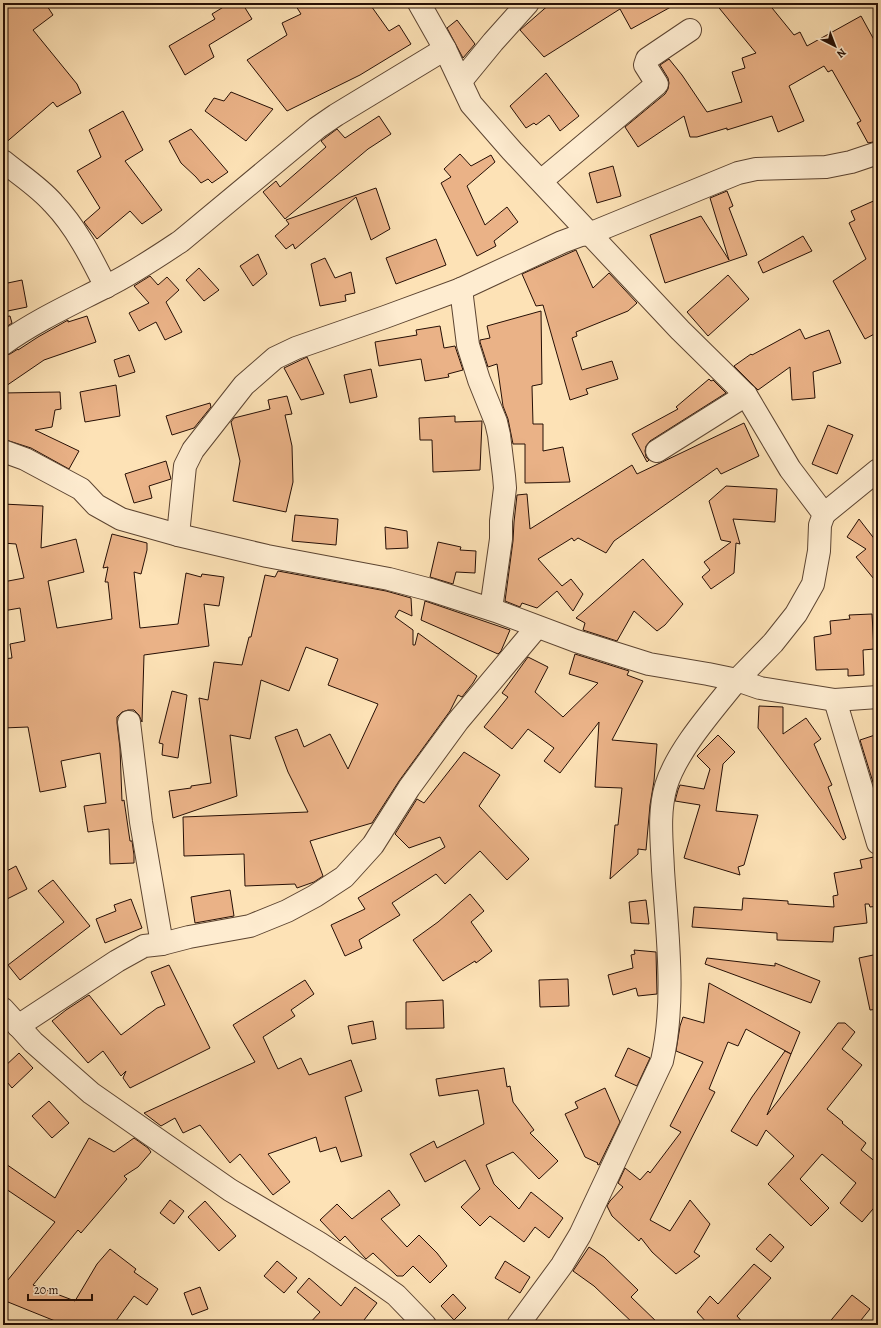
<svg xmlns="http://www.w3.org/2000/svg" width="881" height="1328" viewBox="0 0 881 1328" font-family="Alegreya,serif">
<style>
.building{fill:#eab287;stroke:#260f05}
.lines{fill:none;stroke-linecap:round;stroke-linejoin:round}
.street-casing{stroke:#5c4431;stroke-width:24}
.street{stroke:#feecd0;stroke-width:22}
</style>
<rect width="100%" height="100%" fill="#fde2b6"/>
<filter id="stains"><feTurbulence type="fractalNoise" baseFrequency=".005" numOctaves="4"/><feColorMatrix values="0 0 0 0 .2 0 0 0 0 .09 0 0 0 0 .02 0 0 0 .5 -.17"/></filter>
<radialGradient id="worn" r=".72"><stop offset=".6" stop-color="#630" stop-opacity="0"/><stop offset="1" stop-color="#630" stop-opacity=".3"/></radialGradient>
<!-- building -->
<g class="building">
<polygon points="3,3 45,3 53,15 33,30 77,84 81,93 57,107 53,102 3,145"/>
<polygon points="230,3 242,3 252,19 209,45 214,57 185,75 169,46 215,19 212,14"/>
<polygon points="294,3 369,3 389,31 399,25 411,44 360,75 287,111 247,60 287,35 282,23 301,14"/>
<polygon points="551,3 678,3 631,29 620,9 544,57 520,30"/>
<polygon points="715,3 768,3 794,35 800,32 807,46 861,16 878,47 878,141 868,143 857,123 861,121 832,70 828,72 824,66 789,86 804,121 778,132 772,116 727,130 727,128 697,137 690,137 684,116 638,147 625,127 665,94 668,89 669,83 668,78 660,65 669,59 682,75 707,112 742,102 732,72 745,68 742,58 756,53"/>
<polygon points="457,20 475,44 463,58 447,28"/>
<polygon points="546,73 579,116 560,131 549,115 536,125 534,123 526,128 510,106"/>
<polygon points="231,92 273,109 246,141 205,111 214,98 224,101"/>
<polygon points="123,111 143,150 125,161 162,210 142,224 130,211 97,239 84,222 100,208 77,171 101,157 89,130"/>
<polygon points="379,116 391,134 368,149 285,219 263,192 276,181 280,187 326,147 321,141 337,129 345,138"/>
<polygon points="191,129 228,172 212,183 208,179 201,183 196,177 181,163 169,141"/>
<polygon points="460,154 471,166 491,155 495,162 467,186 485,225 507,207 518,222 494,241 496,246 477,256 441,183 451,177 444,169"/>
<polygon points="613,166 621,196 597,203 589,173"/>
<polygon points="376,188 390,229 371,240 356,197 295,249 293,244 286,249 275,236 289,224 286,220"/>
<polygon points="727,191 733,206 729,208 747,255 665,283 650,235 701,216 729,260 710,198"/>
<polygon points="878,199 878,332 865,339 833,281 866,259 849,223 855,220 851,211"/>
<polygon points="803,236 812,251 763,273 758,262"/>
<polygon points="436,239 446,265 396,284 386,258"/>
<polygon points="576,250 593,288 609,273 637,303 628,311 576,332 577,336 572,338 582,370 612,361 618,379 586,389 588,394 570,400 543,305 536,306 522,274"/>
<polygon points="258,254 267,274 253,286 240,266"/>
<polygon points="325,258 335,278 351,272 355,293 345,295 346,301 320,306 311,264"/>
<polygon points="199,268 219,290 204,301 186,280"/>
<polygon points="728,275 749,299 708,336 687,312"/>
<polygon points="150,276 158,285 167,277 179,290 166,302 182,332 165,340 156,322 139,331 129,313 149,303 134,286"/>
<polygon points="22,280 27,307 3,312 3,284"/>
<polygon points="541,311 542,384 532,386 533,424 543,424 543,451 563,447 570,482 525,483 525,444 513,444 508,419 503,406 497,364 488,367 480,342 480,340 490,338 487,326"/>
<polygon points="10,316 12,323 3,329 3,317"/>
<polygon points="87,316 96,342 44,360 3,388 3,356 10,354 18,349 18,350 38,337 68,320 68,322"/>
<polygon points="440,326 444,348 455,346 463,370 448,374 449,377 425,381 421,359 379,366 375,342 417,335 416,330"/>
<polygon points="800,329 805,339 829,330 841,363 813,372 815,398 792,400 790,367 758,390 734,366 751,354 752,355"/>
<polygon points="129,355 135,372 119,377 114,360"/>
<polygon points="307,357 324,394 301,400 284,368"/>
<polygon points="371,369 377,397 350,403 344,375"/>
<polygon points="709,379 711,381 713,380 726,393 650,441 646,446 645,451 646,457 649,460 647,462 632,434 678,409 676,407"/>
<polygon points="116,385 120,416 85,422 80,392"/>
<polygon points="60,392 61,409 55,410 52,427 35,430 79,451 69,469 31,448 3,439 3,393"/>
<polygon points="287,396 292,414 285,415 292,446 293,482 286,512 233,501 240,461 231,422 234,418 270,409 268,400"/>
<polygon points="210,403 211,407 194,428 172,435 166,416"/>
<polygon points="455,416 455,422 482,421 480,470 433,472 432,440 420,440 419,418"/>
<polygon points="744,423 759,456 721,474 717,468 614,541 606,553 578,538 574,541 572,538 538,559 562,586 571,579 583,594 573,611 557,591 537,608 522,603 520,607 505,601 513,541 514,522 517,495 527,494 530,529 632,465 637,474"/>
<polygon points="828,425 853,435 837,474 812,464"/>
<polygon points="166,461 171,479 149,486 152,498 134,503 125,474"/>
<polygon points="726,486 777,489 775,522 733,519 740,544 736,543 734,573 711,589 702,577 710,570 704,562 731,542 721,540 709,501"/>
<polygon points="3,504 43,506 41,548 76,539 84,572 48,581 57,628 112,619 108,582 105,582 108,567 103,568 112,534 147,543 147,550 141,574 134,572 140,628 178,624 186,573 201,577 202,574 224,577 219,606 204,604 209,646 144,655 142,722 139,715 134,710 128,710 122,712 117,717 117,723 120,748 122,801 124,800 130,841 132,841 134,855 134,863 110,864 109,829 88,832 84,806 106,803 100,753 61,761 66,787 40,792 28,727 3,728 3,711 5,711 3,691 3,659 12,658 10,644 25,641 20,608 3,611 3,582 24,578 16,544 3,543"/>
<polygon points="295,515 338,519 336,545 292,541"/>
<polygon points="859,519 876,541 878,539 878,584 856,557 866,549 847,537"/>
<polygon points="385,527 407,531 408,548 386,549"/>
<polygon points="438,542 461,547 460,550 476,551 475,573 456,572 453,584 430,577"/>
<polygon points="643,559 683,604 665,625 657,631 634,611 617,641 583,630 585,623 576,618"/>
<polygon points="278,571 386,591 411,598 412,616 399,610 395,617 413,630 413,645 415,645 418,633 477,676 473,683 462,697 458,695 450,711 399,781 372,823 310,841 323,876 314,882 297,888 295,884 245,886 244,854 184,856 183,817 308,812 288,772 275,737 297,729 304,747 330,734 348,769 378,704 328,685 338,659 306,647 289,691 261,680 250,739 230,735 237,796 173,818 169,791 191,788 191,786 211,783 199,698 208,700 214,662 242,665 249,637 251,637 265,575 275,577"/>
<polygon points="425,601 510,630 501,651 498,654 421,620"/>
<polygon points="872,614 874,649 863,650 864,675 848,676 848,669 816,670 814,637 831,634 830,621 850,619 849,615"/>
<polygon points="575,654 629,671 627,675 643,681 612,740 657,744 654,781 650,805 646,850 638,849 638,854 610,879 615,825 618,825 622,788 595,787 599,722 560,773 544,761 554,748 528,729 512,749 484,727 508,697 502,693 528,657 548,667 535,692 563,717 598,683 569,674"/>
<polygon points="172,691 187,695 178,758 162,755 163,744 159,743"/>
<polygon points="759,706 783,707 783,734 806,718 821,739 814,744 832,785 828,787 846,838 843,840 758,728"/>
<polygon points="718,735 735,752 723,764 716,811 758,815 744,865 738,867 740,875 684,858 700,805 675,801 678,790 680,785 704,789 710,769 697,756"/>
<polygon points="875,735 878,746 878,792 876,792 860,740"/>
<polygon points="464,752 500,775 479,806 529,859 507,880 480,851 445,884 436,874 392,903 400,915 359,940 362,948 345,956 331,925 365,909 358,898 445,847 440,837 409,848 395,834 417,799 424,803"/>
<polygon points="878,856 878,906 870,907 869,904 865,904 867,923 834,927 833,942 777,940 777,933 692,927 694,907 742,910 743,898 788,901 788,904 834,907 833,896 838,895 834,873 862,868 860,860"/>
<polygon points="16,866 27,889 3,901 3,873"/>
<polygon points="53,880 90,926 20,980 8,965 64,922 38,891"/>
<polygon points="230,890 234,916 195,923 191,897"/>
<polygon points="470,894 484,911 471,922 492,951 476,963 475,961 443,981 413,940 438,922"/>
<polygon points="131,899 142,928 105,943 96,919 116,911 114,905"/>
<polygon points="646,900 649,924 631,923 629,902"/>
<polygon points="634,950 656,952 657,994 638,996 636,988 613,995 608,975 633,968 631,955 635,954"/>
<polygon points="878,954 878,1009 870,1010 859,958"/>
<polygon points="707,958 775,966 775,963 820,981 811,1003 705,964"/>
<polygon points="169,965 210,1048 130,1088 123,1078 126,1071 121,1076 103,1051 88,1063 52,1021 66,1010 89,995 121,1035 157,1008 165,1005 151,972"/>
<polygon points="568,979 569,1006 540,1007 539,980"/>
<polygon points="305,980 314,994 291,1010 295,1016 263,1037 278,1069 301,1058 309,1075 351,1060 362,1091 345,1097 362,1156 341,1162 336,1147 320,1152 316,1137 268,1154 290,1182 273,1195 240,1154 230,1163 200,1125 183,1133 175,1118 161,1126 144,1113 255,1062 233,1025"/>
<polygon points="709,983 800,1032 791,1054 746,1029 738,1046 728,1042 709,1089 715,1092 650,1220 670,1231 690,1200 710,1224 694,1252 700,1256 676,1274 652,1252 641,1238 639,1241 612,1216 607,1206 610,1201 623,1187 618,1183 625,1168 640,1180 648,1171 650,1173 681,1132 670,1126 703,1062 676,1051 680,1026 683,1017 704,1023"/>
<polygon points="443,1000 444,1028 406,1029 406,1002"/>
<polygon points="373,1021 376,1039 352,1044 348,1026"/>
<polygon points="838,1023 845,1023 855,1032 842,1049 862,1065 827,1109 843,1122 842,1123 866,1143 861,1150 878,1164 878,1203 862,1222 840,1203 856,1183 822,1154 800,1179 829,1208 811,1226 768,1184 794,1156 766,1130 757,1146 731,1131 752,1097 785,1051 791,1054 767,1115"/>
<polygon points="628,1048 650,1058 637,1086 615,1076"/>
<polygon points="19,1053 33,1068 12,1088 3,1077 3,1068"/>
<polygon points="504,1068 507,1087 510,1086 513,1102 534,1130 530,1133 558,1161 539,1179 513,1152 486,1165 494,1184 519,1209 531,1192 563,1218 549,1238 535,1227 524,1242 490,1216 480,1226 461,1207 480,1189 465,1160 425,1182 410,1154 434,1141 437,1148 484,1124 478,1090 439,1096 436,1079"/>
<polygon points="605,1088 620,1122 599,1165 597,1164 598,1163 585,1157 565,1114 578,1108 575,1102"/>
<polygon points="49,1101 69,1123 52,1138 32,1116"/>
<polygon points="89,1138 114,1152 134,1138 148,1148 151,1152 138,1167 124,1176 127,1179 81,1233 78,1230 33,1285 75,1301 97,1264 110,1249 136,1269 134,1272 158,1289 147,1305 134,1296 113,1325 65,1325 3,1300 3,1286 55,1222 3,1187 3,1162 55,1198"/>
<polygon points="389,1190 400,1205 381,1219 407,1247 419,1235 437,1253 447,1266 430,1283 413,1266 403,1276 397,1276 373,1253 366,1259 345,1236 340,1241 320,1220 337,1204 352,1219"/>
<polygon points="170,1200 184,1211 174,1224 160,1213"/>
<polygon points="205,1201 236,1236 219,1251 188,1217"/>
<polygon points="770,1234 784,1247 771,1262 756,1249"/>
<polygon points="589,1247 604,1257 638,1290 631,1297 660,1325 635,1325 594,1286 573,1271"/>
<polygon points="277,1261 297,1278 284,1293 264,1276"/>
<polygon points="505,1261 530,1277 520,1293 495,1278"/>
<polygon points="754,1264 771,1278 737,1316 745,1325 709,1325 697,1312 710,1296 718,1304"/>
<polygon points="309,1278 341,1306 355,1287 377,1303 361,1324 363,1325 308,1325 320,1312 297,1292"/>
<polygon points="200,1287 208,1309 192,1315 184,1293"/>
<polygon points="453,1294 466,1308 454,1320 441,1306"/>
<polygon points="852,1295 870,1309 857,1325 827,1325"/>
</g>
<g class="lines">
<defs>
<g id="street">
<polyline points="461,81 493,42 528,3"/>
<path d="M3,161c17,14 36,26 50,42 23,24 38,54 53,84"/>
<polyline points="541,181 657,84 645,65 647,59 690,30"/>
<polyline points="461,289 468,345 479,380 496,422 499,435 504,476 505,488 501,521 501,539 491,609"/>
<path d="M3,344c32,-23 67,-39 102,-57 27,-13 52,-30 76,-46l136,-113 19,-13 109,-66"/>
<polyline points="3,451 25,459 81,489 96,505 121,519 178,535 267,556 389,579 431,590 496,611 576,641 649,664 708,674 737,680 773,643 796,614 813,584 819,551 820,525 824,514 790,469 746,395 680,330 512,151 471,104 445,49 419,3"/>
<polyline points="657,451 746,395"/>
<polyline points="824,514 878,470"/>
<polyline points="178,535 185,466 193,450 244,385 275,358 296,348 385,317 461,289 562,242 581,235 589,234 738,173 756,169 826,167 851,162 878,153"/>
<polyline points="835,700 878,843"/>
<polyline points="129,722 141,822 162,944"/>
<polyline points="3,1009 33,1042 91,1093 230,1190 319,1243 369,1276 396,1295 425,1325"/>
<polyline points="18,1026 117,961 144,946 162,944 189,937 250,926 287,911 315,896 344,877 373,845 409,788 458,721 537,627"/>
<path d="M518,1325l44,-60 18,-30 82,-174c14,-61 5,-129 1,-191 -1,-27 -5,-57 3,-84 11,-36 48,-77 71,-106l23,8 75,12 43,-3"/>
</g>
</defs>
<!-- street casing -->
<use href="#street" class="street-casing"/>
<!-- street -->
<use href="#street" class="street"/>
</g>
<!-- margin -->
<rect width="881" height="1328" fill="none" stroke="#fde2b6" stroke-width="16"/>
<rect x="4" y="4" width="873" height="1320" fill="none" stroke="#260f05" stroke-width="2"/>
<rect x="8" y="8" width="865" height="1312" fill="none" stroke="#260f05"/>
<!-- north arrow -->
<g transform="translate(835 46) rotate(138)" stroke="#feecd0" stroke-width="3" paint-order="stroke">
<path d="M0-3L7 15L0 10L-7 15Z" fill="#260f05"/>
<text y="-6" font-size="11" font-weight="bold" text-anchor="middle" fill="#260f05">N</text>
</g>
<!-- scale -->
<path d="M28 1294v6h64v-6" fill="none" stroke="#260f05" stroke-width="2"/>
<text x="34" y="1294" font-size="12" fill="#260f05" stroke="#feecd0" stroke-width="3" paint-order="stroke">20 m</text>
<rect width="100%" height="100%" filter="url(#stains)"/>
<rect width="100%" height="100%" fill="url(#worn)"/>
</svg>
